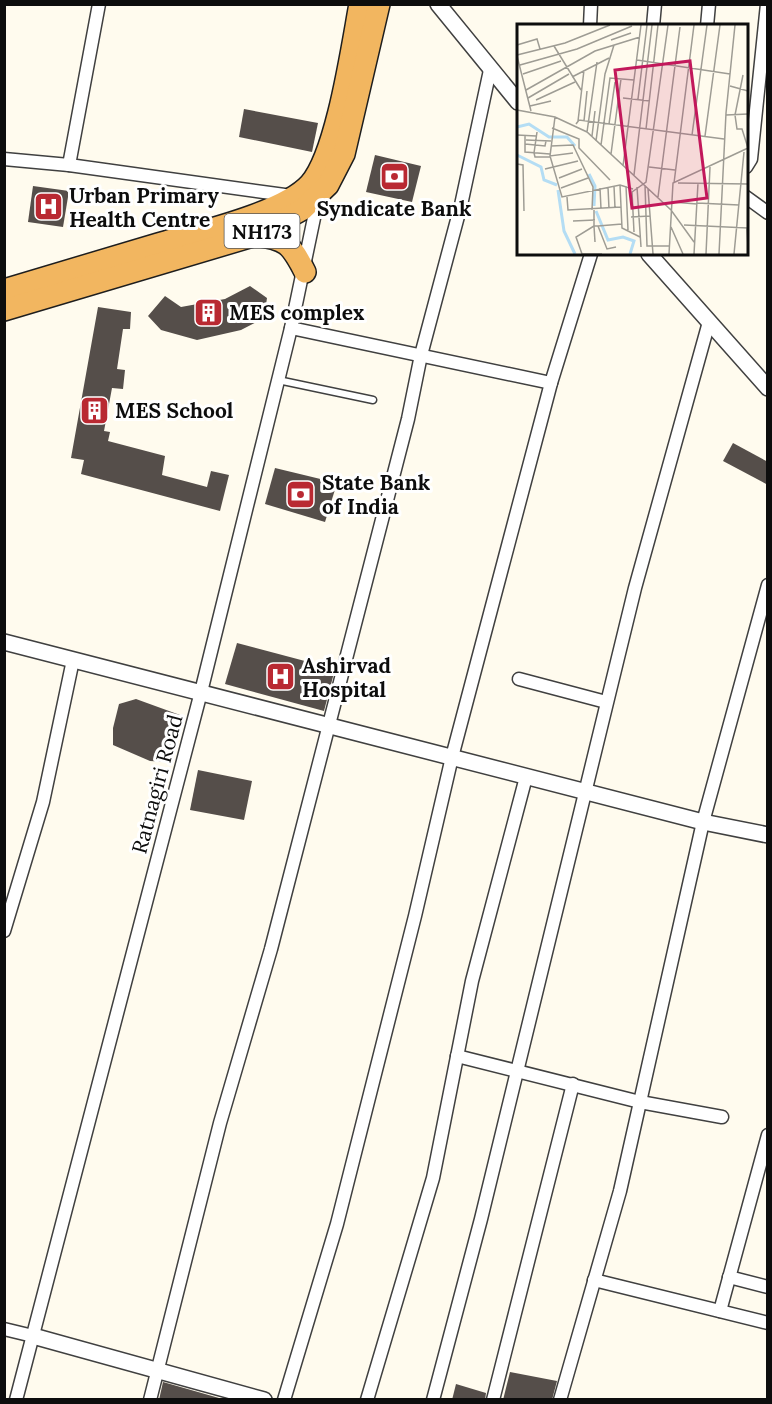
<svg xmlns="http://www.w3.org/2000/svg" width="772" height="1404" viewBox="0 0 772 1404" font-family="Lora,serif">
<style>
.building{fill:#554e4a}
.lines{fill:none;stroke-linecap:round;stroke-linejoin:round}
.service-casing{stroke:#404040;stroke-width:9}
.minor-casing{stroke:#404040;stroke-width:15}
.tertiary-casing{stroke:#404040;stroke-width:18}
.trunk-casing{stroke:#1e1e1e;stroke-width:24}
.service{stroke:#fff;stroke-width:6}
.minor{stroke:#fff;stroke-width:12}
.tertiary{stroke:#fff;stroke-width:15}
.trunk{stroke:#f2b660;stroke-width:21}
.labels{text-anchor:middle;dominant-baseline:central;stroke-width:6;stroke-linejoin:round;paint-order:stroke}
.shield{fill:#fff;stroke:#565656;stroke-width:1.5}
.shield-label{font-size:20px;font-weight:bold;fill:#0d0d0d}
.poi-label{font-size:21px;font-weight:bold;fill:#0d0d0d;stroke:#fff;text-anchor:start}
.street-label{font-size:21px;fill:#0d0d0d;stroke:#fff}
.inset-river{fill:none;stroke:#b4ddf4;stroke-width:3}
.inset-road{fill:none;stroke:#9e9c94;stroke-width:1.5}
.view{fill:#c2185b;fill-opacity:0.15;stroke:#c2185b;stroke-width:3}
.inset-edge{fill:none;stroke:#0d0d0d;stroke-width:3}
</style>
<rect width="100%" height="100%" fill="#fffbee"/>
<!-- building -->
<g class="building">
<polygon points="244,109 318,123 312,152 239,137"/>
<polygon points="375,155 421,166 412,202 366,192"/>
<polygon points="33,186 69,191 63,227 28,222"/>
<polygon points="250,286 267,298 264,318 241,330 197,340 161,330 148,316 165,296 181,307 225,299"/>
<polygon points="98,307 131,312 130,329 123,329 117,369 125,370 123,389 112,388 104,431 110,432 108,441 165,456 162,475 207,487 211,471 229,475 220,511 81,474 84,460 71,458"/>
<polygon points="733,443 768,462 768,485 723,461"/>
<polygon points="275,468 337,483 325,522 265,504"/>
<polygon points="237,643 335,669 324,711 225,684"/>
<polygon points="136,699 180,715 167,762 150,761 113,745 113,728 119,704"/>
<polygon points="198,770 252,781 244,820 190,810"/>
<polygon points="510,1372 557,1381 552,1400 503,1400"/>
<polygon points="163,1382 226,1400 159,1400"/>
<polygon points="456,1384 486,1393 485,1400 452,1400"/>
</g>
<g class="lines">
<defs>
<polyline id="service" points="278,380 373,400"/>
<g id="minor">
<polyline points="590,26 591,4"/>
<polyline points="653,26 655,4"/>
<polyline points="707,26 709,4"/>
<polyline points="4,159 69,165 292,196"/>
<polyline points="69,165 99,4"/>
<polyline points="746,167 751,159 767,4"/>
<polyline points="746,197 768,213"/>
<polyline points="291,328 551,383"/>
<polyline points="519,679 606,702"/>
<polyline points="4,931 43,802 73,660"/>
<polyline points="457,1056 640,1102 722,1117"/>
<polyline points="729,1277 768,1287"/>
<polyline points="594,1280 768,1323"/>
<polyline points="720,1311 768,1135"/>
<polyline points="4,1329 33,1336"/>
<polyline points="16,1400 201,692 291,328 319,194"/>
<polyline points="150,1400 220,1123 271,949 408,419 421,355 461,205 490,70"/>
<polyline points="284,1400 337,1224 415,916 452,757 551,383 591,254"/>
<polyline points="367,1400 433,1178 472,981 526,777"/>
<polyline points="433,1400 481,1219 635,588 709,322"/>
<polyline points="493,1400 573,1084"/>
<polyline points="560,1400 620,1191 703,822 768,585"/>
</g>
<g id="tertiary">
<polyline points="438,4 518,102"/>
<polyline points="649,254 768,388"/>
<polyline points="4,642 703,822 768,835"/>
<polyline points="33,1336 264,1400"/>
</g>
<g id="trunk">
<path d="M256,235c30,4 35,9 49,37"/>
<path d="M4,290c52,-16 103,-31 154,-46 38,-11 126,-31 152,-60 27,-31 42,-137 50,-180"/>
<polyline points="4,310 256,235 303,209 328,185 344,154 379,4"/>
</g>
</defs>
<!-- service casing -->
<use href="#service" class="service-casing"/>
<!-- minor casing -->
<use href="#minor" class="minor-casing"/>
<!-- tertiary casing -->
<use href="#tertiary" class="tertiary-casing"/>
<!-- trunk casing -->
<use href="#trunk" class="trunk-casing"/>
<!-- service -->
<use href="#service" class="service"/>
<!-- minor -->
<use href="#minor" class="minor"/>
<!-- tertiary -->
<use href="#tertiary" class="tertiary"/>
<!-- trunk -->
<use href="#trunk" class="trunk"/>
</g>
<!-- icons -->
<defs>
<symbol id="bank-square" viewBox="-11 -11 22 22"><rect x="-9" y="-9" width="18" height="18" rx="4" fill="#b92932" stroke="#fff"/><path d="M-6-4H6V4H-6ZM0-2.3a2.3 2.3 0 1 0 0 4.6a2.3 2.3 0 1 0 0-4.6Z" fill="#fff"/></symbol>
<symbol id="hospital-square" viewBox="-11 -11 22 22"><rect x="-9" y="-9" width="18" height="18" rx="4" fill="#b92932" stroke="#fff"/><path d="M-5-5h3v3.5h4V-5h3V5h-3V1.5h-4V5h-3Z" fill="#fff"/></symbol>
<symbol id="building-square" viewBox="-11 -11 22 22"><rect x="-9" y="-9" width="18" height="18" rx="4" fill="#b92932" stroke="#fff"/><path d="M-4-6H4V6H1V3H-1V6H-4ZM-2.5-4.3h1.7v1.8h-1.7ZM.8-4.3h1.7v1.8H.8ZM-2.5-1h1.7V.8h-1.7ZM.8-1h1.7V.8H.8Z" fill="#fff"/></symbol>
</defs>
<g fill-rule="evenodd">
<use href="#bank-square" x="378" y="160" width="33" height="33"/>
<use href="#hospital-square" x="32" y="190" width="33" height="33"/>
<use href="#building-square" x="192" y="296" width="33" height="33"/>
<use href="#building-square" x="78" y="394" width="33" height="33"/>
<use href="#bank-square" x="284" y="478" width="33" height="33"/>
<use href="#hospital-square" x="264" y="660" width="33" height="33"/>
</g>
<g class="labels">
<!-- shield labels -->
<rect class="shield" x="224.5" y="214" width="75" height="34" rx="4.5"/>
<g class="shield-label">
<text x="262" y="231">NH173</text>
</g>
<!-- poi labels -->
<g class="poi-label">
<text x="69" y="195">Urban Primary<tspan x="69" dy="24">Health Centre</tspan></text>
<text x="394" y="208" text-anchor="middle">Syndicate Bank</text>
<text x="229" y="312">MES complex</text>
<text x="115" y="410">MES School</text>
<text x="322" y="482">State Bank<tspan x="322" dy="24">of India</tspan></text>
<text x="302" y="665">Ashirvad<tspan x="302" dy="24">Hospital</tspan></text>
</g>
<!-- street labels -->
<g class="street-label">
<text transform="translate(157 784) rotate(-75)">Ratnagiri Road</text>
</g>
</g>
<!-- overview -->
<g transform="translate(517 24)">
<rect width="231" height="231" fill="#fffbee"/>
<path class="inset-river" d="M0,103l12,-3 20,13h18l8,9M0,131l24,12 3,13 13,5M72,150l6,12 -1,20M41,166l6,41 11,23M79,187l12,29 15,-3 11,4 -4,13"/>
<path class="inset-road" d="M94,16l20,-7M0,21l20,-6 3,10M37,22l27,44M0,31l48,-12 45,-18M0,32l14,55M120,36l93,14M3,41l57,-16 55,-23M6,50l38,-13M226,51l-8,40 2,14h5l6,19M55,53l37,-19M213,62l18,5M9,66l69,-39 45,-14M11,74l41,-24M106,74l27,3M121,75l9,-74M19,76l39,-18M13,82l21,-5M0,86l38,7 32,15 84,78 23,32M209,91l22,-1M38,93l-5,39 23,-3M61,97l6,-51M67,97l3,-30M59,100l3,-4 145,19M92,100l6,-42M35,104l27,11v9l31,32M129,105l12,-104M70,108l10,-70M0,111l19,1M175,111l15,-110M8,112v16l25,2M75,112l3,-25M188,112l15,-111M9,116l25,1M79,117l9,-67 9,-29M8,120l20,2 1,-5M84,121l9,-67 24,2M34,122l22,-1 20,42 -1,23M17,129l3,-21M17,129l1,4h16M94,130l10,-75M33,132l12,41 58,-12 13,4M0,140l6,1 1,46M106,142l18,-141M132,143l26,3M28,145l33,-8M117,151l18,-150M42,154l23,-9M157,159l20,-158M161,159l70,1M103,161l2,43 18,9M128,161l2,61h22M97,162l1,22M109,162l2,44M91,163l1,22M120,163l4,60M44,164l27,-10M83,164l1,21M131,165l5,65M50,173l1,13 53,-3M141,173l22,-170M155,178l25,2M180,179l42,2M77,186v16l-18,11 6,17h20M114,193l19,-1M56,197l22,-1M167,201l64,3M81,202l24,-2M154,203l12,27M230,204l1,19M117,208l-2,-40 14,-10 22,-157M78,218l-1,-16h4l9,23 9,-2M152,230l4,-71 75,-35M177,230l4,-71M189,230l4,-87M202,230l7,-141 9,-88M217,230l10,-102"/>
<path class="view" d="M173,37l17,137 -75,10 -17,-138z"/>
<rect width="231" height="231" class="inset-edge"/>
</g>
<!-- border -->
<rect width="772" height="1404" fill="none" stroke="#0d0d0d" stroke-width="12"/>
</svg>
